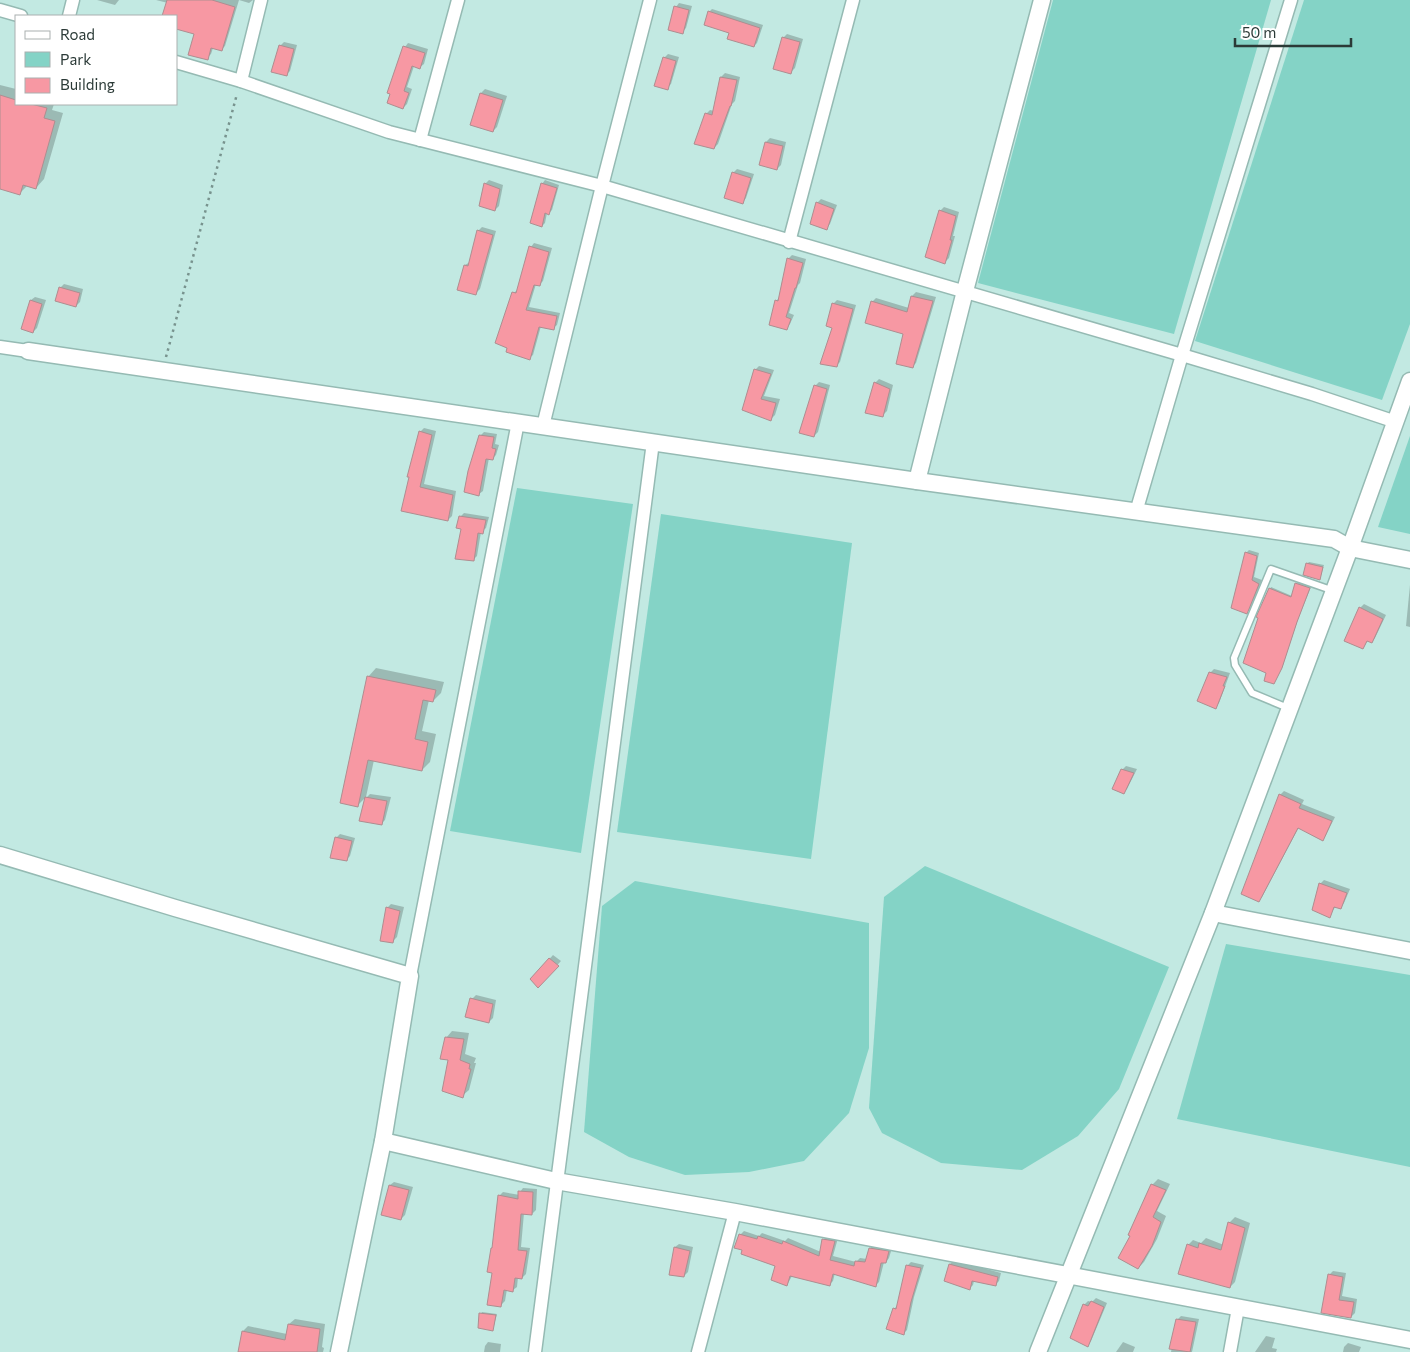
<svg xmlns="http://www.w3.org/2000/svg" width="1410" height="1352" viewBox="0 0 1410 1352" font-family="Commissioner,sans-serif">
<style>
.green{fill:#84d3c6}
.shadow{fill:#0003}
.building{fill:#f798a3;stroke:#af8d90}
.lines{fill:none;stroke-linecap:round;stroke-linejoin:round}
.service-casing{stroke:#95bab3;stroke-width:9}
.minor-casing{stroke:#95bab3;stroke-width:15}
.tertiary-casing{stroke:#95bab3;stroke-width:19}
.path{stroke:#78938e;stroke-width:2.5;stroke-dasharray:2.5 4;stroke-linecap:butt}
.service{stroke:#fff;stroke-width:6}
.minor{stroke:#fff;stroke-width:12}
.tertiary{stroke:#fff;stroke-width:16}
</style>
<rect width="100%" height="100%" fill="#c2e9e2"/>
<!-- green -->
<g class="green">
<polygon points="1053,0 1271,0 1174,334 978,283"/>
<polygon points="1304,0 1410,0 1410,324 1382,400 1195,341"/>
<polygon points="1410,436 1410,534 1378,527"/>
<polygon points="517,488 633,504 581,853 450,831"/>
<polygon points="661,514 852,543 811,859 617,832"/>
<polygon points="925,866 1169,967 1119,1089 1078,1136 1022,1170 941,1163 882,1133 869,1108 884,897"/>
<polygon points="635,881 869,923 869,1048 849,1113 804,1161 749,1172 685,1175 629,1157 584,1132 602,906"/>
<polygon points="1226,944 1410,975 1410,1167 1177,1119"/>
</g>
<!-- shadow -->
<g class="shadow">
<polygon points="97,0 119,0 115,5"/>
<polygon points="156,0 253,0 249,3 239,0 225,46 222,49 213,48 211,54 207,58 196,33 176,16 164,16 168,3"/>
<polygon points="679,3 692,6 686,28 682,32 676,7"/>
<polygon points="712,9 763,25 757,43 754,46 730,32 709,12"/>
<polygon points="787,34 803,39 795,68 791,72 783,38"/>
<polygon points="284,42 297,45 290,71 286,75 280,46"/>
<polygon points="408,43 428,49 424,64 420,67 414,66 407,87 412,89 407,104 403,108 405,47"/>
<polygon points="668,54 679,57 671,84 667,88 664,58"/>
<polygon points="725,73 740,77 735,101 732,104 718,144 714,148 706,114 710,110 714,111 721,77"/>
<polygon points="0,85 16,89 16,104 54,104 52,110 63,113 44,179 36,188 28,185 20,193 0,188"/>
<polygon points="485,89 507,96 497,127 493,131 472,124 481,93"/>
<polygon points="770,138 786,142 781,165 777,169 766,142"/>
<polygon points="737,169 754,174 746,198 743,202 733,173"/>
<polygon points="489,180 503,185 499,206 495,210 485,184"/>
<polygon points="545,180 559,185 552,210 549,213 547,213 545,223 542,226 542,184"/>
<polygon points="821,199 837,205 830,224 826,228 817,203"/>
<polygon points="944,207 959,212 953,236 955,236 949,258 945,262 940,211"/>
<polygon points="482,227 496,231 480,289 476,293 465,265 470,262 478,231"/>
<polygon points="534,243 552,248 543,281 539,285 536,284 529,307 560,313 557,325 553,328 541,326 533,355 529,358 513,293 518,290 531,247"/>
<polygon points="792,255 806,259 800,283 798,285 789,313 794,315 790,324 786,328 776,301 780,297 788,259"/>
<polygon points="64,284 83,289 80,302 76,306 60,288"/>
<polygon points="916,292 936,297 916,363 912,367 905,334 872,302 876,298 909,308 912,296"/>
<polygon points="35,297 46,300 37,328 33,332 23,328 31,300"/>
<polygon points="837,300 856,305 840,362 836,366 833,304"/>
<polygon points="759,366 774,370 764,396 780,399 775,415 771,419 743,410 755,370"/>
<polygon points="879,379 893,385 887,411 883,415 875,383"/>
<polygon points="819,382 830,385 818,432 814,436 815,386"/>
<polygon points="424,428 436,431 424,484 456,491 452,516 448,520 402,510 420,432"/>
<polygon points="484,432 497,434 495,444 499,445 496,455 492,459 489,458 483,491 479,494 480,436"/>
<polygon points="464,513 489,517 486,528 481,532 477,556 473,560 460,517"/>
<polygon points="1249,550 1259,553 1254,577 1262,580 1250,609 1247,612 1246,553"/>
<polygon points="1309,562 1324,565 1320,579 1307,564"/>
<polygon points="1298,582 1311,587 1298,619 1283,665 1274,683 1268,673 1258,617 1271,587 1292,596"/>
<polygon points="1410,585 1410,627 1406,626"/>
<polygon points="1364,604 1386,615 1375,638 1372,642 1368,640 1363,648 1360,608"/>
<polygon points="376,668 444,682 441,693 433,701 429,700 422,731 436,734 430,762 422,770 374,760 366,797 358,805 368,677"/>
<polygon points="1214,669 1230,673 1219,703 1215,707 1210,673"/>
<polygon points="1126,766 1137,769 1127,789 1123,792 1122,770"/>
<polygon points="1284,791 1304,800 1302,804 1335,817 1326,835 1322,839 1299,827 1262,897 1258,901 1280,795"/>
<polygon points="370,794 391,797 385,820 381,824 366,798"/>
<polygon points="340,834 355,838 350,856 346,860 336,838"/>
<polygon points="1324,880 1350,889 1344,903 1341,907 1336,906 1329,916 1320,884"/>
<polygon points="391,904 404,907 397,937 393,941 387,908"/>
<polygon points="553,955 561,961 538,986 531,979"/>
<polygon points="476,995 496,1000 493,1018 489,1022 472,999"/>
<polygon points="452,1031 469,1033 465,1054 476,1058 474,1063 476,1063 469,1090 462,1096 449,1059 446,1038"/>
<polygon points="1158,1179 1170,1184 1157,1211 1166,1216 1157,1239 1144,1262 1138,1268 1131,1235 1152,1185"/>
<polygon points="394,1182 413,1187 405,1215 401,1219 390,1185"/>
<polygon points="523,1188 537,1189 536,1210 532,1214 524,1213 521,1247 530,1248 526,1274 522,1278 518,1277 517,1287 513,1290 507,1289 505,1301 501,1305 494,1272 492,1248 494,1246 499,1196 503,1192 520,1195 520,1192"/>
<polygon points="1235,1217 1250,1223 1235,1282 1230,1287 1188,1245 1193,1240 1201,1243 1206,1238 1224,1245 1229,1223"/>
<polygon points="744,1231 759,1236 762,1233 785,1241 788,1238 821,1252 824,1239 827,1236 838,1238 833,1256 856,1262 860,1258 867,1259 870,1248 874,1245 892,1248 889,1258 886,1262 884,1262 879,1282 875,1286 835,1273 833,1281 829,1285 792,1276 787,1285 777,1265 740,1235"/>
<polygon points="679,1244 693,1247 688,1272 684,1276 675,1247"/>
<polygon points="954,1260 1001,1273 999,1281 995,1285 974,1281 973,1285 969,1289 946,1280 950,1264"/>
<polygon points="911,1262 924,1265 914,1297 907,1330 903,1334 894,1309 898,1305 907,1266"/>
<polygon points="1333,1271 1346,1273 1342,1296 1357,1299 1355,1313 1351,1317 1323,1312 1329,1275"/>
<polygon points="1096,1298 1107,1303 1091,1341 1088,1345 1084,1305 1088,1301 1092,1302"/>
<polygon points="482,1312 497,1314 493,1329 481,1314"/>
<polygon points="1181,1316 1199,1319 1192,1352 1171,1352 1177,1320"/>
<polygon points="295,1319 325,1324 322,1347 324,1348 323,1352 239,1352 243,1331 248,1326 287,1334 289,1324"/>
<polygon points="1266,1336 1275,1338 1272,1348 1277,1349 1276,1352 1255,1352"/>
<polygon points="488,1342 501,1344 500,1352 484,1352 485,1346"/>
<polygon points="1123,1342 1135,1347 1133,1352 1116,1352"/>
<polygon points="1348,1343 1361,1347 1359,1352 1343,1352 1344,1347"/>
</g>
<!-- building -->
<g class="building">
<polygon points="167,0 212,0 235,7 222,51 211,48 208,60 188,55 194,34 176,29 176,16 162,16"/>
<polygon points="674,6 689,10 683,34 668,30"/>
<polygon points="708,11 760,28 754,47 727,39 729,33 704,25"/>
<polygon points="782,37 800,42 791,74 773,69"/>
<polygon points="279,45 294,49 287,76 271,72"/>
<polygon points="403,46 425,53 420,69 412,66 404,91 409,93 403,109 387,103 390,94 387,93"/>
<polygon points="663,57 676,61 668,90 654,86"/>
<polygon points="720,77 737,80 731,106 730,106 714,149 694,144 705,113 712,115"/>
<polygon points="480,93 503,100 493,132 470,125"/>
<polygon points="0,95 16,100 16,104 31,104 47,108 44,118 55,121 36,189 23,185 20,195 0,189"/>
<polygon points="765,142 783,146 777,170 759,165"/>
<polygon points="732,172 751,178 743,204 724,198"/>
<polygon points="484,183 500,189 495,211 479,206"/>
<polygon points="541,183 557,188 549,215 545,213 542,227 530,223"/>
<polygon points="816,202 834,209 827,230 810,224"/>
<polygon points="939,210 956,216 950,240 952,240 945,264 925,257"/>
<polygon points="477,230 493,235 476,295 457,290 464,265 468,266"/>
<polygon points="529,246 549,252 540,286 534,285 526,310 557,316 554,330 539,327 530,360 506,352 507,348 495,343 512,292 516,293"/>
<polygon points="787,258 803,263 796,288 795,288 786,317 791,319 787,330 769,325 775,300 778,301"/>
<polygon points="59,287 80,293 76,307 55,301"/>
<polygon points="911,296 933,301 913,368 896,364 903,334 865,323 871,301 907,312"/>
<polygon points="30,300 42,304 33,333 21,329"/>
<polygon points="832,303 853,309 837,367 820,364 832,328 826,326"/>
<polygon points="754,369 771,374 761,399 776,403 771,421 742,410"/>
<polygon points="874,382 890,389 883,417 865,413"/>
<polygon points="814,385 827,389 814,437 799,433"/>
<polygon points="419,431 432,435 420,487 453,495 448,521 401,511 409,477 407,477"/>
<polygon points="479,435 494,437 492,448 496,449 493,460 486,459 479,496 464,492 468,471"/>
<polygon points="459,516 486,520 483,534 478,533 474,561 455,559 461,529 456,528"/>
<polygon points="1245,552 1257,556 1252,580 1259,584 1247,614 1231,608"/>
<polygon points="1306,563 1323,567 1320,580 1303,575"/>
<polygon points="1295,583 1310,588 1297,622 1282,668 1274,684 1264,681 1266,673 1243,663 1258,618 1256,617 1269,588 1291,597"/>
<polygon points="1359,607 1383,619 1372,643 1367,641 1363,649 1344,641"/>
<polygon points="1209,672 1227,677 1223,686 1225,686 1216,709 1197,701"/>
<polygon points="367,676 436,690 433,702 423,700 415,739 428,742 422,771 368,760 358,807 340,803"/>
<polygon points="1121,769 1134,773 1124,794 1112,789"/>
<polygon points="1279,794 1301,804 1299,808 1332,821 1323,841 1298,828 1259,902 1241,894"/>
<polygon points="365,797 387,801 382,825 359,821"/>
<polygon points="335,837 352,841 347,861 330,858"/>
<polygon points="1319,883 1347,893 1341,909 1334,907 1330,918 1312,910"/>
<polygon points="386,907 400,911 393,943 380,941"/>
<polygon points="549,958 559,966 538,988 530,979"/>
<polygon points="470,998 493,1004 489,1023 465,1017"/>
<polygon points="445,1037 464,1039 460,1060 470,1064 469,1069 471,1069 463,1098 442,1091 448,1060 440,1059"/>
<polygon points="1151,1184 1166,1190 1153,1217 1161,1222 1152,1246 1138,1269 1118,1258 1130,1236 1128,1235"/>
<polygon points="389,1185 409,1190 401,1220 381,1215"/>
<polygon points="518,1191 533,1192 532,1215 521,1214 518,1250 527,1251 522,1279 515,1278 513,1292 504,1290 501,1307 487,1305 492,1273 487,1272 491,1248 492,1248 498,1195 518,1199"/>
<polygon points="1228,1222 1245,1228 1230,1288 1178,1274 1187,1244 1198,1248 1199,1243 1221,1250"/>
<polygon points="739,1234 757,1239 758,1236 782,1244 783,1241 819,1256 822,1239 835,1241 830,1260 854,1266 855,1261 865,1262 869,1248 889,1251 886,1263 881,1263 876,1287 833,1274 830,1286 790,1276 787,1286 771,1280 775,1266 741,1254 742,1250 734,1248"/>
<polygon points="674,1247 690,1251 684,1277 669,1275"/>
<polygon points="949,1264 998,1277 996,1286 972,1281 970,1290 944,1281"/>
<polygon points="906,1265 921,1268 911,1302 904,1335 886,1329 893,1308 896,1309"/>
<polygon points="1328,1274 1343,1277 1339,1300 1354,1302 1351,1318 1321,1313"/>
<polygon points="1091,1301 1104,1307 1088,1347 1070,1338 1083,1304 1088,1306"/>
<polygon points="479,1313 496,1315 493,1331 478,1328"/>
<polygon points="1176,1319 1196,1322 1190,1352 1169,1349"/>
<polygon points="288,1324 320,1329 317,1352 238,1352 242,1331 285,1340"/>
</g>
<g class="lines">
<defs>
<polyline id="service" points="1288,708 1252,693 1235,665 1234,658 1271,569 1334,591"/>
<g id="minor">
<polyline points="0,10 21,16"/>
<polyline points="69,16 73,0"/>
<polyline points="176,62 241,81 389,132 602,186 1182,355 1312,394 1396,422"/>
<polyline points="241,81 261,0"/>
<polyline points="420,140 458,0"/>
<polyline points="789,242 853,0"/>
<polyline points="0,347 28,351"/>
<polyline points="543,426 602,186 650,0"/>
<polyline points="1136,512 1182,355 1291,0"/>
<polyline points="410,976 518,422"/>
<polyline points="535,1352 653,442"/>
<polyline points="698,1352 735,1212"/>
<polyline points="1230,1352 1238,1308"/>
</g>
<g id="tertiary">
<polyline points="28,351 917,481 1334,539 1350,548 1410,560"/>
<polyline points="917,481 965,291 1042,0"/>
<polyline points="0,855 175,908 410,976 383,1141 339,1352"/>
<polyline points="1213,913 1410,951"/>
<polyline points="383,1141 556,1181 735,1212 1410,1340"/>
<polyline points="1038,1352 1213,913 1350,548 1410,381"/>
</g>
</defs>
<!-- service casing -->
<use href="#service" class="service-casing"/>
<!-- minor casing -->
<use href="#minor" class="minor-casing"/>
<!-- tertiary casing -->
<use href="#tertiary" class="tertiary-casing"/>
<!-- path -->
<polyline class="path" points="166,357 237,94"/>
<!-- service -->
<use href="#service" class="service"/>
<!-- minor -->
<use href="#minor" class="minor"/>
<!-- tertiary -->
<use href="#tertiary" class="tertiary"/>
</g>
<!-- legend -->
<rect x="15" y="15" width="162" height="90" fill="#ffffff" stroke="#aab0af"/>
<rect x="25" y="31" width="25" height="8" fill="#ffffff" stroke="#aab0af"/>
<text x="60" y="40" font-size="15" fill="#2b3a37">Road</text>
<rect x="25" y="52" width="25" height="15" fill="#84d3c6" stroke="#aab0af"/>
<text x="60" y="65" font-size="15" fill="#2b3a37">Park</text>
<rect x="25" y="78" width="25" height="15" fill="#f798a3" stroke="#aab0af"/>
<text x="60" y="90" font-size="15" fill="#2b3a37">Building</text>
<!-- scale -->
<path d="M1235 38v8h116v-8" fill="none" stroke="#2b3a37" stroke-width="2.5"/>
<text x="1242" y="38" font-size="15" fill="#2b3a37" stroke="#ffffff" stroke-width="4" paint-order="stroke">50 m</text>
</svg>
